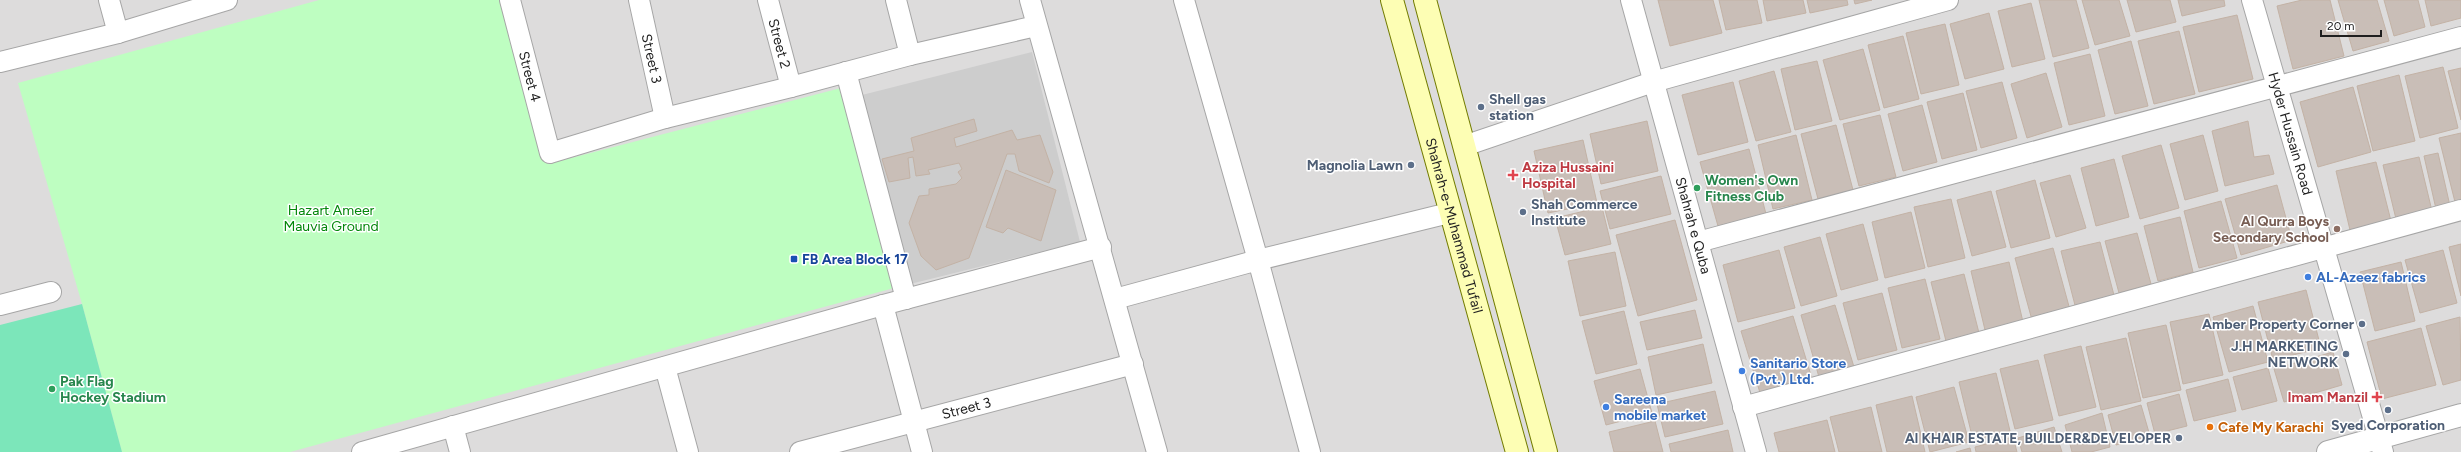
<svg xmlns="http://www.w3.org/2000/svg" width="2461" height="452" viewBox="0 0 2461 452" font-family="Figtree,sans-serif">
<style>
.residential{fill:#dddcdc}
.religious{fill:#cdcdcd}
.park{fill:#befec1}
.pitch{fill:#7ce6ba}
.building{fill:#c9beb7;stroke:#c3b2a5}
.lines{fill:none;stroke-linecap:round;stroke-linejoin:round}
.minor-casing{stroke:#a6a6a6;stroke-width:22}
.tertiary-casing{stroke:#a6a6a6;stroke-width:24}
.secondary-casing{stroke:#727b00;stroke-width:24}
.minor{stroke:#fff;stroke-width:20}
.tertiary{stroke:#fff;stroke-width:22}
.secondary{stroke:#fdfeb4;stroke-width:22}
.service-dot{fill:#5c6f8a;stroke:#fff;stroke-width:1.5}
.health-dot{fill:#e0444e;stroke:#fff;stroke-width:1.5}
.leisure-dot{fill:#2e9e5b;stroke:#fff;stroke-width:1.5}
.education-dot{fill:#8d6e63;stroke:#fff;stroke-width:1.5}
.transit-dot{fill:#1a4fb4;stroke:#fff;stroke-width:1.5}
.shop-dot{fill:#3f7fe0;stroke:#fff;stroke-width:1.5}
.food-dot{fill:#e8710a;stroke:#fff;stroke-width:1.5}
.labels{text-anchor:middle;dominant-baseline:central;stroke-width:3;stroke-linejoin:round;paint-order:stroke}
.street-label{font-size:14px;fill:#1f1f1f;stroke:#fff}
.service-label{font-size:14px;font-weight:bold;fill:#4e5e75;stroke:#fff;text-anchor:end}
.health-label{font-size:14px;font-weight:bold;fill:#be3a42;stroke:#fff;text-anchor:start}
.leisure-label{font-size:14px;font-weight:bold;fill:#27864d;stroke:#fff;text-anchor:start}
.park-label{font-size:14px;fill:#03870a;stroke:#fff}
.education-label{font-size:14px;font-weight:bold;fill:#785e54;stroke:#fff;text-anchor:end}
.transit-label{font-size:14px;font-weight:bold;fill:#164399;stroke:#fff;text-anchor:start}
.shop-label{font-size:14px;font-weight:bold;fill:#366cbe;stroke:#fff;text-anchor:start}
.food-label{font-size:14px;font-weight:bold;fill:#c56008;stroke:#fff;text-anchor:start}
</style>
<rect width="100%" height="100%" fill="#f0ece4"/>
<!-- residential -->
<rect class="residential" x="0" y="0" width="2461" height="452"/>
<!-- religious -->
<polygon class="religious" points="1032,52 1080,242 910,284 862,95"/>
<!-- park -->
<polygon class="park" points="319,0 502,0 548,164 841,88 894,288 290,452 122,452 82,304 18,83"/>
<!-- pitch -->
<polygon class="pitch" points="82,304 122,452 0,452 0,325"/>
<!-- building -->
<g class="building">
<polygon points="1658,0 1713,0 1722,33 1670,46"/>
<polygon points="1719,0 1757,0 1762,23 1726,30"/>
<polygon points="1763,0 1803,0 1806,13 1767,21"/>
<polygon points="1807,0 1847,0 1848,5 1810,13"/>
<polygon points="1854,0 1872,0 1855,4"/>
<polygon points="2039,0 2076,0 2089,48 2053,57"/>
<polygon points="2082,0 2119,0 2130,36 2095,45"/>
<polygon points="2127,0 2170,0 2176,22 2136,32"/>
<polygon points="2178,0 2224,0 2225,6 2182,16"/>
<polygon points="2302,0 2330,0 2344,56 2293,69 2277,6"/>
<polygon points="2338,0 2377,0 2389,41 2353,51"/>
<polygon points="2384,0 2418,0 2425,27 2394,36"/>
<polygon points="2425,0 2461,0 2461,18 2431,26"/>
<polygon points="2031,3 2045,59 2012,67 1998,11"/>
<polygon points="1989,13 2004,69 1965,79 1950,24"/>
<polygon points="2237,15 2253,79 2199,92 2183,27"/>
<polygon points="1945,24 1959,85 1921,94 1906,33"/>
<polygon points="2179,31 2195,94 2154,104 2138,41"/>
<polygon points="1903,36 1919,99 1884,108 1868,45"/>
<polygon points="2131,41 2148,106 2115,114 2098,50"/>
<polygon points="1863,49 1880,110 1840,120 1823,60"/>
<polygon points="2090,54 2105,116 2069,125 2054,63"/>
<polygon points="1817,61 1832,121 1795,130 1781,69"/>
<polygon points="2443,67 2458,128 2420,138 2405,76"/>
<polygon points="2461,68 2461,120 2448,71"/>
<polygon points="1774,71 1791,132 1756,141 1739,81"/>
<polygon points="2046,73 2062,127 2027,138 2011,84"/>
<polygon points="2399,75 2415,141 2373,151 2357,86"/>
<polygon points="1733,82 1748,142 1698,155 1682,95"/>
<polygon points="2002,82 2017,138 1981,148 1966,91"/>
<polygon points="2353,87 2371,152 2318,167 2300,102"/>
<polygon points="1963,93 1977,150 1942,159 1927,102"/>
<polygon points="1922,105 1937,162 1903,171 1888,114"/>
<polygon points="1880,115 1896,177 1859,186 1843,124"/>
<polygon points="974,119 977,131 954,138 956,147 1012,130 1017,140 1040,135 1053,172 1049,183 1019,171 1015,154 1007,154 969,258 936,270 921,256 909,223 919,196 929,195 929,189 956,184 962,178 958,172 962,169 959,163 928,170 930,174 916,176 913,157 908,158 910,178 889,182 882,159 914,151 911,138"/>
<polygon points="1647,121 1658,171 1601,184 1590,134"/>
<polygon points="2248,121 2254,157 2269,155 2274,174 2225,186 2212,131"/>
<polygon points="1836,125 1853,190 1818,199 1801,134"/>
<polygon points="2461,133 2461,204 2456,206 2439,138"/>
<polygon points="1796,135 1812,200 1773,209 1758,145"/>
<polygon points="2203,135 2218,191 2185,200 2170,144"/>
<polygon points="1583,140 1597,203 1548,213 1534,151"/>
<polygon points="2161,145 2179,208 2140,219 2122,156"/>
<polygon points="1749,149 1766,214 1718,226 1700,162"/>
<polygon points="2438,153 2450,206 2436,209 2424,156"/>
<polygon points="2419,157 2432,211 2396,219 2383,165"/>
<polygon points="2114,159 2129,217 2096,226 2081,168"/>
<polygon points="2376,162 2391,221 2350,230 2336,171"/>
<polygon points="1006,170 1056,190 1041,241 1008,228 1003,233 986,227"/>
<polygon points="2070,175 2086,228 2056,237 2040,183"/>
<polygon points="1661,176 1671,214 1610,229 1600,191"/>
<polygon points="2035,180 2050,238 2011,248 1996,191"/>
<polygon points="2277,185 2292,240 2241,255 2225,199"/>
<polygon points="1991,191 2006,247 1972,256 1957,200"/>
<polygon points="1951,199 1965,258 1928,267 1914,207"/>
<polygon points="2221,201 2237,258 2199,268 2184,211"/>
<polygon points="1602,207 1611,244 1565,255 1555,218"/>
<polygon points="1911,212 1925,268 1885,278 1872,222"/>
<polygon points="2180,217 2193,272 2158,281 2144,226"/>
<polygon points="1675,220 1697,300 1638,316 1616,235"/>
<polygon points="1863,224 1878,280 1841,290 1826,234"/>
<polygon points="2137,233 2151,284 2119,293 2105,241"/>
<polygon points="1820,237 1837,296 1801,306 1784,247"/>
<polygon points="2100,242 2115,299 2076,309 2061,251"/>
<polygon points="2461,244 2461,296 2449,247"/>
<polygon points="2053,248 2070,310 2032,320 2015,258"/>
<polygon points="1779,250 1795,308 1738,322 1723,265"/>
<polygon points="2443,250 2457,303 2420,313 2405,260"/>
<polygon points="1615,252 1626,306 1580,316 1568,261"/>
<polygon points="2009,262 2023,322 1985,330 1971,271"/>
<polygon points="2401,262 2415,321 2375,331 2360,272"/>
<polygon points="1964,274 1979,333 1946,341 1931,282"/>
<polygon points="1925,279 1940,339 1902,348 1888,288"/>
<polygon points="2306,290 2321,348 2273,360 2258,302"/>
<polygon points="1882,293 1897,350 1858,360 1843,303"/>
<polygon points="1835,305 1854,367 1819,377 1801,315"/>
<polygon points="2253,306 2268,362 2229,372 2213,317"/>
<polygon points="1695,310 1702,338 1647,350 1640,322"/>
<polygon points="1624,311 1637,364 1596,374 1582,321"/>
<polygon points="2209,314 2223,375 2183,384 2170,322"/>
<polygon points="1793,316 1813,382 1761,396 1741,331"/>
<polygon points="2460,317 2461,380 2443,385 2426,326"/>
<polygon points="2166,325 2181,390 2143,398 2128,333"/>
<polygon points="2421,328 2436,385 2382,399 2367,342"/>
<polygon points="2126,338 2141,401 2101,410 2086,347"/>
<polygon points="1703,344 1712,383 1656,395 1648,357"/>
<polygon points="2081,346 2096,407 2059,416 2044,355"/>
<polygon points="2333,352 2342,385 2284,402 2274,369"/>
<polygon points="2038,360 2053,420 2015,429 2000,369"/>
<polygon points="2268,368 2277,401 2242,410 2233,377"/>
<polygon points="1640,369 1652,413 1606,425 1594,381"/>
<polygon points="1996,373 2010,431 1973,440 1959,382"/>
<polygon points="2228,379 2236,411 2194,421 2186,390"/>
<polygon points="1954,387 1969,442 1930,452 1916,397"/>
<polygon points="1715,391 1723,424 1665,437 1657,404"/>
<polygon points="2179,394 2187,426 2155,434 2147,403"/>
<polygon points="1912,396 1925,452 1887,452 1876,405"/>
<polygon points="2141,405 2150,436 2116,445 2108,415"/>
<polygon points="1871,407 1882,452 1839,452 1830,417"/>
<polygon points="2102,413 2110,447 2091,452 2072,452 2065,425"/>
<polygon points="1827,420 1835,452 1779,452 1774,433"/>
<polygon points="1655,421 1663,452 1614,452 1609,432"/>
<polygon points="2054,427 2062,452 2022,452 2018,438"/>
<polygon points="1728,430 1733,452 1671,452 1669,444"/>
<polygon points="2013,437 2017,452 1976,452 1975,447"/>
<polygon points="1970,448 1971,452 1956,452"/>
</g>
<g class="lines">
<defs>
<g id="minor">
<polyline points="109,0 118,33"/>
<path id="s1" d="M510,0l40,153 115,-35 126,-31 119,-32 126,-29"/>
<path id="s2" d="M639,0l26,118"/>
<path id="s3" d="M768,0l23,87"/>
<polyline points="896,0 910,55"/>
<polyline points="1030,0 1157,452"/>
<polyline points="1184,0 1258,260 1310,452"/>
<path id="s4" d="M1631,0l125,452"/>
<path id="s5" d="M2252,0l131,452"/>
<polyline points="0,62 118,33 227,0"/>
<polyline points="846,72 906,299"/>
<polyline points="1464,146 1653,82 1948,0"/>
<polyline points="1698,242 2461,37"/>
<polyline points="1115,299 1258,260 1449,213"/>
<polyline points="0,305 51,292"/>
<polyline points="883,305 922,452"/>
<polyline points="665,367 688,452"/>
<polyline points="1743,407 2461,210"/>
<polyline points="453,426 460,452"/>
<polyline points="362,452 883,305 1101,247"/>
<path id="s6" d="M800,452l333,-88"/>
</g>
<polyline id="tertiary" points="2328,452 2461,415"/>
<g id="secondary">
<path id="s7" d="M1392,0l125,452"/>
<polyline points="1425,0 1546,452"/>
</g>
</defs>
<!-- minor casing -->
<use href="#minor" class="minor-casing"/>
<!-- tertiary casing -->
<use href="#tertiary" class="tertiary-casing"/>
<!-- secondary casing -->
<use href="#secondary" class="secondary-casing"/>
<!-- minor -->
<use href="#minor" class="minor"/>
<!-- tertiary -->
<use href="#tertiary" class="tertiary"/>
<!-- secondary -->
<use href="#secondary" class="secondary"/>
</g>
<!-- markers -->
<g class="service-dot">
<circle cx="1481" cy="107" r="4"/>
<circle cx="1411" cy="165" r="4"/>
<circle cx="1523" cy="212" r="4"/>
<circle cx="2362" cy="324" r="4"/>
<circle cx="2346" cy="354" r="4"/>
<circle cx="2388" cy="410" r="4"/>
<circle cx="2179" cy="438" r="4"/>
</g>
<g class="health-dot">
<path d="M1511 169h4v4h4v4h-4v4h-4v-4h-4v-4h4z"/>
<path d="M2375 391h4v4h4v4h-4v4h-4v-4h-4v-4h4z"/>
</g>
<g class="leisure-dot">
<circle cx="1697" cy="188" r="4"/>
<circle cx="52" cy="389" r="4"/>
</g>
<circle class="education-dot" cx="2337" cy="229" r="4"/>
<rect class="transit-dot" x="790" y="255" width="8" height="8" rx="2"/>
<g class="shop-dot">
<circle cx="2308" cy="277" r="4"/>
<circle cx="1742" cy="371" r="4"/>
<circle cx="1606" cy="407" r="4"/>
</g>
<circle class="food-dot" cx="2210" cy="427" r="4"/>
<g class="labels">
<!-- street labels -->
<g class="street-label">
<text stroke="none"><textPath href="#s3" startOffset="45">Street 2</textPath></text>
<text stroke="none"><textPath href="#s2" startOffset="60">Street 3</textPath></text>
<text stroke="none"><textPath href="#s1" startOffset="79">Street 4</textPath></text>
<text stroke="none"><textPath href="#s5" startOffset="139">Hyder Hussain Road</textPath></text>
<text stroke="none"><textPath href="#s7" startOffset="234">Shahrah-e-Muhammad Tufail</textPath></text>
<text stroke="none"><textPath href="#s4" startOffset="234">Shahrah e Quba</textPath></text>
<text stroke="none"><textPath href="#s6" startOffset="172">Street 3</textPath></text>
</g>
<!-- service labels -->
<g class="service-label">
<text x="1489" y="99" text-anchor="start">Shell gas<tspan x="1489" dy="16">station</tspan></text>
<text x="1403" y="165">Magnolia Lawn</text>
<text x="1531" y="204" text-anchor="start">Shah Commerce<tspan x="1531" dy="16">Institute</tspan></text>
<text x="2354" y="324">Amber Property Corner</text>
<text x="2338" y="346">J.H MARKETING<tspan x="2338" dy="16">NETWORK</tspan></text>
<text x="2388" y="425" text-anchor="middle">Syed Corporation</text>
<text x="2171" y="438">Al KHAIR ESTATE, BUILDER&amp;DEVELOPER</text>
</g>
<!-- health labels -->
<g class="health-label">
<text x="1522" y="167">Aziza Hussaini<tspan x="1522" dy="16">Hospital</tspan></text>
<text x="2368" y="397" text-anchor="end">Imam Manzil</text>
</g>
<!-- leisure labels -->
<g class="leisure-label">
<text x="1705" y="180">Women's Own<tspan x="1705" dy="16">Fitness Club</tspan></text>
<text x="60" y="381">Pak Flag<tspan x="60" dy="16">Hockey Stadium</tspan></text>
</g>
<!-- park labels -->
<g class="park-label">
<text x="331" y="210">Hazart Ameer<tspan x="331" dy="16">Mauvia Ground</tspan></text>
</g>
<!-- education labels -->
<g class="education-label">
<text x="2329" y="221">Al Qurra Boys<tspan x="2329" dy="16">Secondary School</tspan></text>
</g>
<!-- transit labels -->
<g class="transit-label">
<text x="802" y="259">FB Area Block 17</text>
</g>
<!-- shop labels -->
<g class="shop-label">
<text x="2316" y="277">AL-Azeez fabrics</text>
<text x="1750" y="363">Sanitario Store<tspan x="1750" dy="16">(Pvt.) Ltd.</tspan></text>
<text x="1614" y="399">Sareena<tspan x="1614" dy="16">mobile market</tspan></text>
</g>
<!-- food labels -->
<g class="food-label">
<text x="2218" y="427">Cafe My Karachi</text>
</g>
</g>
<!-- scale -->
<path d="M2321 30v6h60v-6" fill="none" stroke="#1f1f1f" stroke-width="2"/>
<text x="2327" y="30" font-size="12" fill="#1f1f1f" stroke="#ffffff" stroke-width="3" paint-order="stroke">20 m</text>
</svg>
